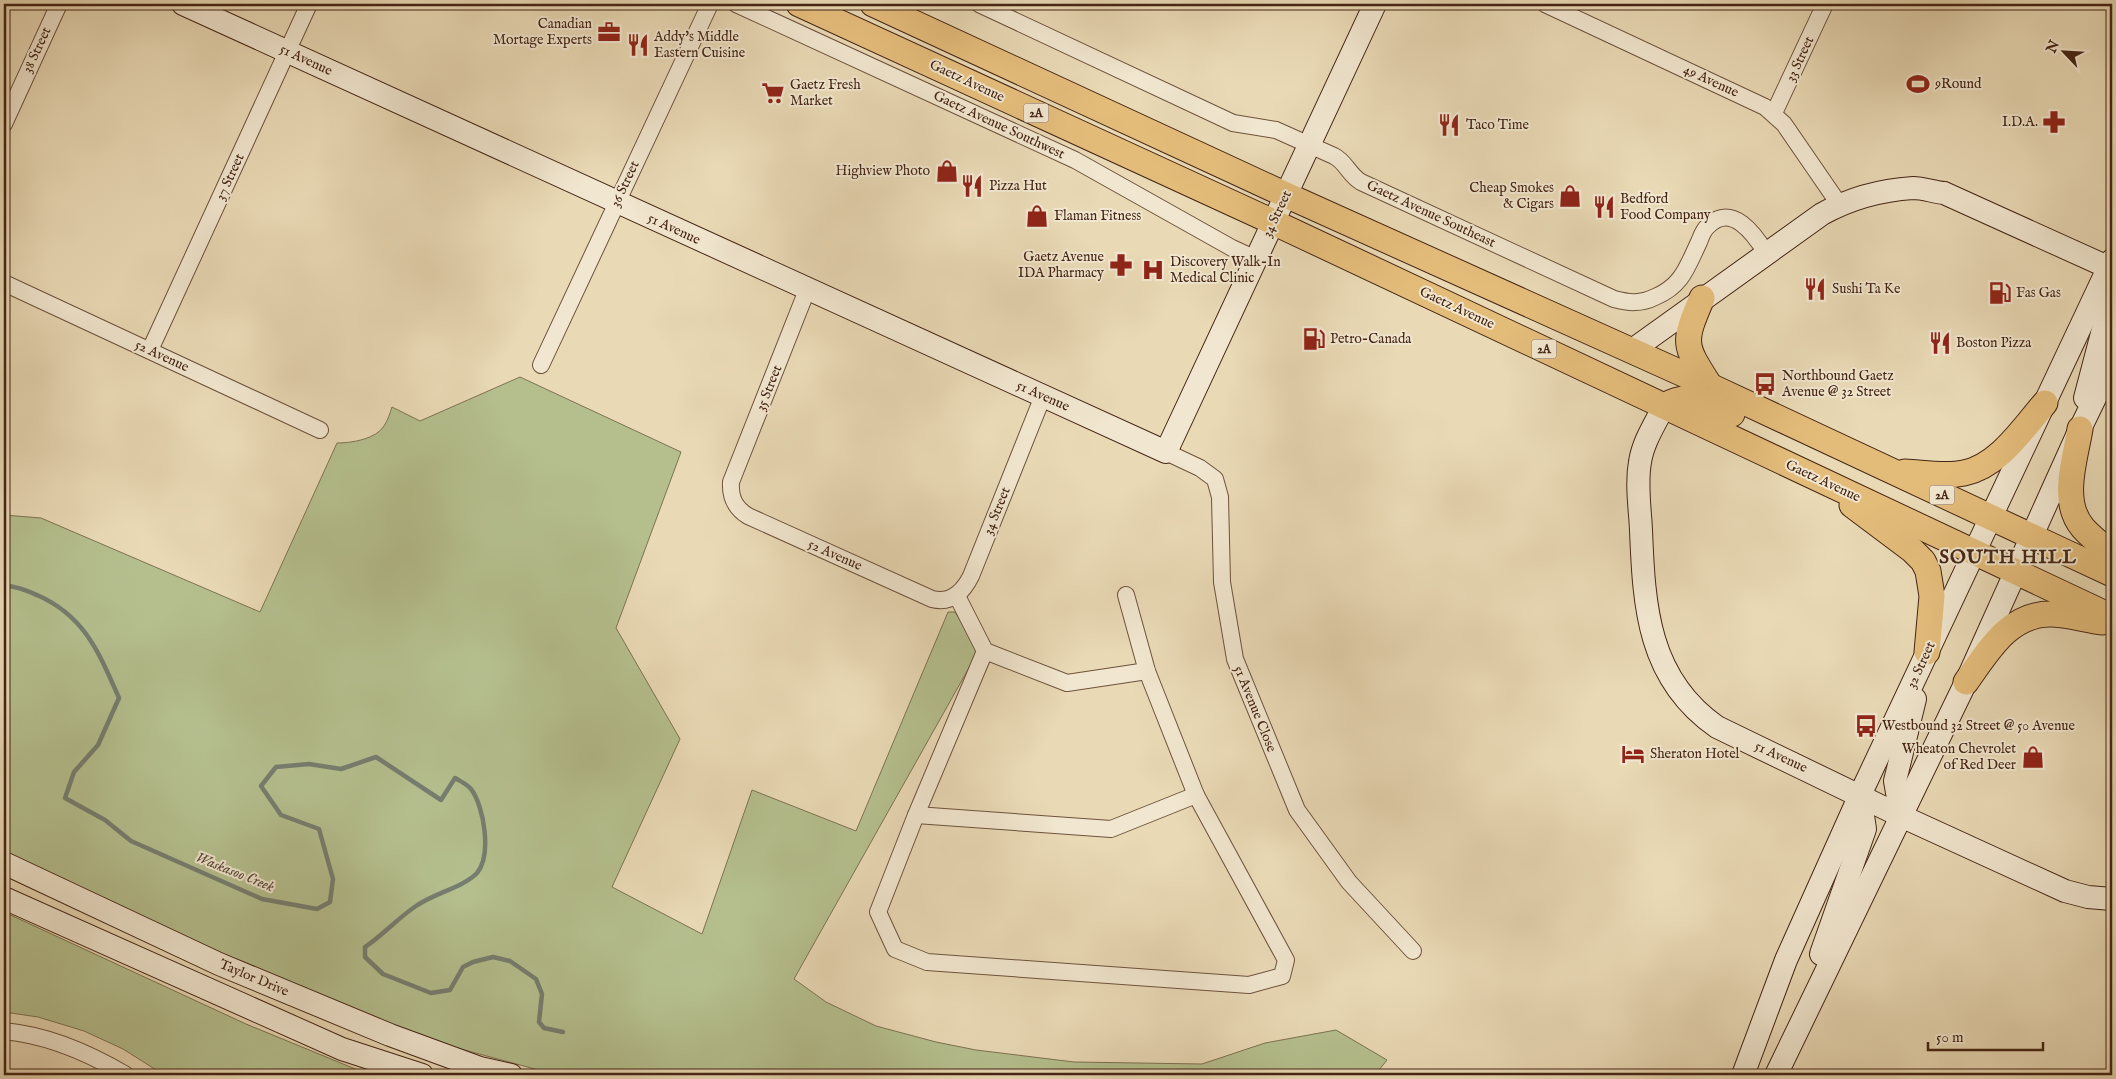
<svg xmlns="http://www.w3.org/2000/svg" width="2116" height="1079" viewBox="0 0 2116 1079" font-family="'IM FELL English',serif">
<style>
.green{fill:#b5bf8e;stroke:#7d7252}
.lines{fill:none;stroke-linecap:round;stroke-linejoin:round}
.stream{stroke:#767e70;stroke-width:4.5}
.street-casing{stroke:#6e523d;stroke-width:18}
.secondary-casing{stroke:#452515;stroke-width:24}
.primary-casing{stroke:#452515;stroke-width:27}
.street{stroke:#f1e6cf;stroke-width:16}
.secondary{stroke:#f1e6cf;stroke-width:22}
.primary{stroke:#e4bc7a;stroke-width:25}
.labels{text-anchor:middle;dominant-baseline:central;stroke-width:4;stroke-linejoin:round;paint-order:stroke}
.shield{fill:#f1e6cf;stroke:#795f4d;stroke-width:1}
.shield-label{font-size:12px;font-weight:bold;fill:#452515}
.poi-label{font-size:14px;fill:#452515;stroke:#f1e6cf;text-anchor:start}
.street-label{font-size:14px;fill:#452515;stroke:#f1e6cf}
.water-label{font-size:15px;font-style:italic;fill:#5a4a3b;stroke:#f1e6cf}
.district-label{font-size:19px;font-weight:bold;letter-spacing:1px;fill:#452515;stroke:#f1e6cf}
</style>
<rect width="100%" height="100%" fill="#e9d9b5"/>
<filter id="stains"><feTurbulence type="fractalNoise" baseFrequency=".004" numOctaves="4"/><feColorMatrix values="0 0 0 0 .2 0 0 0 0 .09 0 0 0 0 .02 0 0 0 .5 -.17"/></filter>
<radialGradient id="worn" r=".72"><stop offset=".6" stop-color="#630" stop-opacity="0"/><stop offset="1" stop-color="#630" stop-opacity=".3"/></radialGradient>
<!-- green -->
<g class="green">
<path d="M520,377l161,75 -65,176 64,111 -68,148 90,47 50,-144 104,41 92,-219h7l24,38 -185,329 32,23 50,24 60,16 40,8 98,12 128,2 63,-21 71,-13 51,30 -12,15h-818l-111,-30 -96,-35 -346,-154v-341l37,3 219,94 77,-169c15,0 39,-4 47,-17 4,-6 6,-13 8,-19l28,14z"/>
<polygon points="4,912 246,1024 370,1075 164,1075 123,1049 84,1031 38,1017 4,1012"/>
</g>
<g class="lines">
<!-- stream -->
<path class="stream" d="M4,586c12,0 21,4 33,9 48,21 62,58 82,103l-21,47 -24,27 -9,26 40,22 26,21 131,58 55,10 13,-7 3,-23 -14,-50 -38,-14 -20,-29 15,-19 33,-3 32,5 35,-12 65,43 14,-22c5,3 12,6 16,11 13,17 21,66 6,84 -13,14 -45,21 -61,33 -18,12 -33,29 -51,41v10l18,17 48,19 19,-3 13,-23 10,-5 20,-5 17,4 26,18 6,15 -3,28 5,6 19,4"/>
<defs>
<g id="street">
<polyline points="736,4 1075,160 1232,248 1256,259"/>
<path d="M979,4l254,119 43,7 58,26c12,6 15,19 27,26l253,117c15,4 27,5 41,-2 27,-11 32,-30 44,-55 2,-5 4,-12 9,-16 24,-24 47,9 58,27"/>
<polyline points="1545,4 1765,107 1784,124 1839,204"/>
<polyline points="1774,113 1825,4"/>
<polyline points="4,124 59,4"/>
<polyline points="4,283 320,430"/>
<path d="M807,290l-76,192c-1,16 4,26 17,34l184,83c19,5 31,-7 39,-23l72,-180"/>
<polyline points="150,350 309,4"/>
<polyline points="541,365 710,4"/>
<polyline points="1166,452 1200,468 1215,479 1220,497 1222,582 1235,659 1297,810 1349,882 1413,951"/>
<polyline points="957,596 985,651 1067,683 1147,671"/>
<polyline points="985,651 916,815 878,912 895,949 927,962 1249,985 1282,976 1286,960 1196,795 1147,671 1126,595"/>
<polyline points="916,815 1111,829 1196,795"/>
<path d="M4,1031c43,4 85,22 122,44"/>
</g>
<g id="secondary">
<polyline points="183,4 1166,452 1375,4"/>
<path d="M1631,351l191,-137c27,-15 60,-24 91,-26 10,0 21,4 31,5l168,76"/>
<polyline points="2085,398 2111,299 2109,269"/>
<path d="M1664,406c-9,18 -21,36 -24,56 -4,22 0,46 1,68 3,77 7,149 76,197l184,89 164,75 23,6 24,2"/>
<polyline points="1901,816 1895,781 1915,699"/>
<polyline points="4,863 219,964 390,1035 480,1068 511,1075"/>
<polyline points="4,898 342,1049 422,1075"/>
<polyline points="1821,954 1865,829 1860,796"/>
<polyline points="1743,1075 1786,960 1860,795 2112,260"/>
<polyline points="1776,1075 1966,682 2080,429 2112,363"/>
</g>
<g id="primary">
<polyline points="799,4 1273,222 2112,617"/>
<polyline points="873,4 1286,195 1710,386 2112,574"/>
<path d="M1702,298c-20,46 -18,47 8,88"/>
<path d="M1664,406c27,-16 42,-2 68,8"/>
<path d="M2080,429c-5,31 -20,72 3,99 9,10 20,18 29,27"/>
<path d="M1905,472c19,1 40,5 59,1 35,-7 59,-45 81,-70"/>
<polyline points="1852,505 1912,550 1923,561 1928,571 1932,596 1927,652"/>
<path d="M1966,682c21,-29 42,-68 84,-68 17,0 36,6 53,8"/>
</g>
</defs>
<!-- street casing -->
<use href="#street" class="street-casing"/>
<!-- secondary casing -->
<use href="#secondary" class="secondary-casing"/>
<!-- primary casing -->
<use href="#primary" class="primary-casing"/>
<!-- street -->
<use href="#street" class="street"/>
<!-- secondary -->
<use href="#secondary" class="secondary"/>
<!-- primary -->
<use href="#primary" class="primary"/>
</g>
<!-- icons -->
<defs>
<symbol id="office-bare" viewBox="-9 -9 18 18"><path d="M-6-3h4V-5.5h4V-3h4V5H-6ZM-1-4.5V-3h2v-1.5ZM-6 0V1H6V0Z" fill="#8f2418" stroke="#f1e6cf" stroke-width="2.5" paint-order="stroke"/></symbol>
<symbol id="restaurant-bare" viewBox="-9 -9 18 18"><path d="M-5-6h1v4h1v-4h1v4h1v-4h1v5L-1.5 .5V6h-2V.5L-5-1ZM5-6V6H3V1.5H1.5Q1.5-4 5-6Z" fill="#8f2418" stroke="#f1e6cf" stroke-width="2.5" paint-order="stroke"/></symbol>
<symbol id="stadium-bare" viewBox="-9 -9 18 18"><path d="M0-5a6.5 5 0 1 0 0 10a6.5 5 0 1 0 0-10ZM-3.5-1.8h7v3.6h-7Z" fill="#8f2418" stroke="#f1e6cf" stroke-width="2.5" paint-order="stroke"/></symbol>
<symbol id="supermarket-bare" viewBox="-9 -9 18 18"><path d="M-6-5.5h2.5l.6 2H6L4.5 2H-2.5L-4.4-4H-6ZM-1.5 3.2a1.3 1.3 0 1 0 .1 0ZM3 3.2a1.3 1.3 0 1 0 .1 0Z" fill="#8f2418" stroke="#f1e6cf" stroke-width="2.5" paint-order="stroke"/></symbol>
<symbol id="pharmacy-bare" viewBox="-9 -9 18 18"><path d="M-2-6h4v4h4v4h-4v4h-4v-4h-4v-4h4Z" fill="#8f2418" stroke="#f1e6cf" stroke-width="2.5" paint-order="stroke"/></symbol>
<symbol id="shop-bare" viewBox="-9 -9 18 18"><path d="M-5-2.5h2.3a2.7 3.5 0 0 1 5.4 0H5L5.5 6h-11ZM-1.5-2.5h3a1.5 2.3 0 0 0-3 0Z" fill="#8f2418" stroke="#f1e6cf" stroke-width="2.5" paint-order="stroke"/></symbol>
<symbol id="hospital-bare" viewBox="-9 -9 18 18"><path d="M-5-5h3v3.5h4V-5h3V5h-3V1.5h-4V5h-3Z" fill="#8f2418" stroke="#f1e6cf" stroke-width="2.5" paint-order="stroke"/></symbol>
<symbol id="fuel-bare" viewBox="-9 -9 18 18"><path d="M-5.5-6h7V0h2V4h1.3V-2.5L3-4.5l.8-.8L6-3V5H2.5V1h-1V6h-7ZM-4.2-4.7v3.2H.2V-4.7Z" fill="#8f2418" stroke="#f1e6cf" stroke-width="2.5" paint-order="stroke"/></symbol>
<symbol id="bus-bare" viewBox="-9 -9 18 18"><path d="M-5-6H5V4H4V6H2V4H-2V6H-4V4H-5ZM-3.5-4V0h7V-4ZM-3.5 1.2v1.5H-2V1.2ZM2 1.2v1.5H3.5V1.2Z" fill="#8f2418" stroke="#f1e6cf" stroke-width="2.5" paint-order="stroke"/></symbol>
<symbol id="hotel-bare" viewBox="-9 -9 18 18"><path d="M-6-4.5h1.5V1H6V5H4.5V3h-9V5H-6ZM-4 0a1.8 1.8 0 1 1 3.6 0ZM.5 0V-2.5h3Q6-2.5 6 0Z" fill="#8f2418" stroke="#f1e6cf" stroke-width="2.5" paint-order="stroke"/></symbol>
</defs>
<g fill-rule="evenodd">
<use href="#office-bare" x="593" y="16" width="32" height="32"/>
<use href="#restaurant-bare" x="622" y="29" width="32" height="32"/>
<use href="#stadium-bare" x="1902" y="68" width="32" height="32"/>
<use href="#supermarket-bare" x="757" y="77" width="32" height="32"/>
<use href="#pharmacy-bare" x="2038" y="106" width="32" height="32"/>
<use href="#restaurant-bare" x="1433" y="109" width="32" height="32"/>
<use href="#shop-bare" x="931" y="155" width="32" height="32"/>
<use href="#restaurant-bare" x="956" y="170" width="32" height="32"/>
<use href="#shop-bare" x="1554" y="180" width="32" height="32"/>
<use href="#restaurant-bare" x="1588" y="191" width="32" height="32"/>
<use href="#shop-bare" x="1021" y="200" width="32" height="32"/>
<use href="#pharmacy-bare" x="1105" y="249" width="32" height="32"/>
<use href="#hospital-bare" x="1137" y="254" width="32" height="32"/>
<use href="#restaurant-bare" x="1799" y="273" width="32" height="32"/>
<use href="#fuel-bare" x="1984" y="277" width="32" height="32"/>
<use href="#fuel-bare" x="1298" y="323" width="32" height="32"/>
<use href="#restaurant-bare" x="1924" y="327" width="32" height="32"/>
<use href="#bus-bare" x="1749" y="368" width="32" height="32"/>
<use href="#bus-bare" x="1850" y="710" width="32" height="32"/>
<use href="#hotel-bare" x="1617" y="738" width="32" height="32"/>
<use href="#shop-bare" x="2017" y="741" width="32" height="32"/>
</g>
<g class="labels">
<!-- shield labels -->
<g class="shield">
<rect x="1023.5" y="103.5" width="25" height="19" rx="4"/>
<rect x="1531.5" y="339.5" width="25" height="19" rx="4"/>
<rect x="1929.5" y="485.5" width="25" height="19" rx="4"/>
</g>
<g class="shield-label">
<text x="1036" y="113">2A</text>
<text x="1544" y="349">2A</text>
<text x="1942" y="495">2A</text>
</g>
<!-- poi labels -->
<g class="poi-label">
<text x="592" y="24" text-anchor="end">Canadian<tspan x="592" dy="16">Mortage Experts</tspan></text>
<text x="654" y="37">Addy's Middle<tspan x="654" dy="16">Eastern Cuisine</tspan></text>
<text x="1935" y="84">9Round</text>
<text x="790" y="85">Gaetz Fresh<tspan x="790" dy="16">Market</tspan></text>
<text x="2038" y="122" text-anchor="end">I.D.A.</text>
<text x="1466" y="125">Taco Time</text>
<text x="930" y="171" text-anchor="end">Highview Photo</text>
<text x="989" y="186">Pizza Hut</text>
<text x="1554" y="188" text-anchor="end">Cheap Smokes<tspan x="1554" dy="16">&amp; Cigars</tspan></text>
<text x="1620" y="199">Bedford<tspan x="1620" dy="16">Food Company</tspan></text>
<text x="1054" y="216">Flaman Fitness</text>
<text x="1104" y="257" text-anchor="end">Gaetz Avenue<tspan x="1104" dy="16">IDA Pharmacy</tspan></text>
<text x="1170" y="262">Discovery Walk-In<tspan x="1170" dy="16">Medical Clinic</tspan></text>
<text x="1832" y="289">Sushi Ta Ke</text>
<text x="2016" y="293">Fas Gas</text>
<text x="1330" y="339">Petro-Canada</text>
<text x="1956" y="343">Boston Pizza</text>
<text x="1782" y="376">Northbound Gaetz<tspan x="1782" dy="16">Avenue @ 32 Street</tspan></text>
<text x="1882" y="726">Westbound 32 Street @ 50 Avenue</text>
<text x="2016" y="749" text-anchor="end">Wheaton Chevrolet<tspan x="2016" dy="16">of Red Deer</tspan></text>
<text x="1650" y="754">Sheraton Hotel</text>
</g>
<!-- street labels -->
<g class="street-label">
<text transform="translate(37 50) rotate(-65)">38 Street</text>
<text transform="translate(1800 59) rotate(-65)">33 Street</text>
<text transform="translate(306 60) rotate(25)">51 Avenue</text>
<text transform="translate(967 81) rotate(25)">Gaetz Avenue</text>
<text transform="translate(1711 81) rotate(25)">49 Avenue</text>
<text transform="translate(999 125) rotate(25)">Gaetz Avenue Southwest</text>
<text transform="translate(230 177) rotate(-65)">37 Street</text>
<text transform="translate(625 184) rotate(-65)">36 Street</text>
<text transform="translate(1277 214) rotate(-65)">34 Street</text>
<text transform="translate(1431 214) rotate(25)">Gaetz Avenue Southeast</text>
<text transform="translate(674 229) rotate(25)">51 Avenue</text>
<text transform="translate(1457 308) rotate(25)">Gaetz Avenue</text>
<text transform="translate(162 356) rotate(25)">52 Avenue</text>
<text transform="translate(769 388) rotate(-68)">35 Street</text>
<text transform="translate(1043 396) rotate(24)">51 Avenue</text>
<text transform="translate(1823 481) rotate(25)">Gaetz Avenue</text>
<text transform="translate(997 511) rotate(-68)">34 Street</text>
<text transform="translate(835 555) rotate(24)">52 Avenue</text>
<text transform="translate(1921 665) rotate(-65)">32 Street</text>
<text transform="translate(1255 709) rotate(68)">51 Avenue Close</text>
<text transform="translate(1781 757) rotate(25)">51 Avenue</text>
<text transform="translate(254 978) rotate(23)">Taylor Drive</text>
</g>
<!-- water labels -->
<g class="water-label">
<text transform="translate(235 872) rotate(22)">Waskasoo Creek</text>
</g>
<!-- district labels -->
<g class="district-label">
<text x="2008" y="558">SOUTH HILL</text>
</g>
</g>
<!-- margin -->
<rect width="2116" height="1079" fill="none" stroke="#e9d9b5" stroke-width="20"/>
<rect x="5" y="5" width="2106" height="1069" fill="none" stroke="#452515" stroke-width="2.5"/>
<rect x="10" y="10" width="2096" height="1059" fill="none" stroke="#452515"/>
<!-- north arrow -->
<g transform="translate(2064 52) rotate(295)" stroke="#f1e6cf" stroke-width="4" paint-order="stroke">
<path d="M0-4L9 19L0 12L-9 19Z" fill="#452515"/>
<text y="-8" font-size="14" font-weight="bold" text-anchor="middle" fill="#452515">N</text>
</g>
<!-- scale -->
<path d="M1928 1042v8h115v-8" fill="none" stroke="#452515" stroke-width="2.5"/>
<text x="1936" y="1042" font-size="15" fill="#452515" stroke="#f1e6cf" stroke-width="4" paint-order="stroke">50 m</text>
<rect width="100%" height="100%" filter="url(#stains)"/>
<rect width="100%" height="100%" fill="url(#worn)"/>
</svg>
